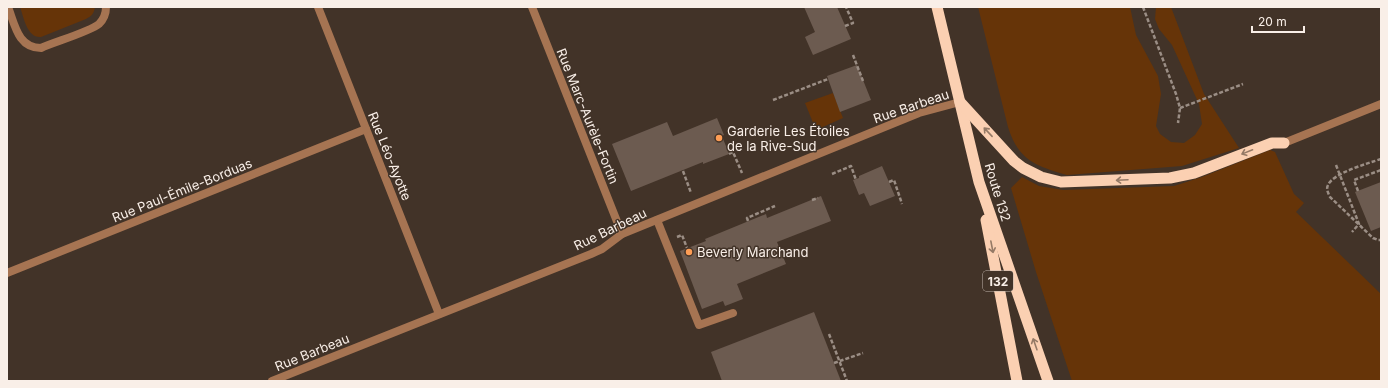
<svg xmlns="http://www.w3.org/2000/svg" width="1388" height="388" viewBox="0 0 1388 388" font-family="Inter,sans-serif">
<style>
.green{fill:#663408}
.building{fill:#6c5b50}
.lines{fill:none;stroke-linecap:round;stroke-linejoin:round}
.path{stroke:#9b8e85;stroke-width:2.5;stroke-dasharray:4 2;stroke-linecap:butt}
.service{stroke:#a67452;stroke-width:8}
.minor{stroke:#a67452;stroke-width:8}
.trunk{stroke:#fbd0b2;stroke-width:11}
.oneway{stroke:#957a66}
.poi-dot{fill:#fd9d55;stroke:#423328;stroke-width:1.5}
.labels{text-anchor:middle;dominant-baseline:central;stroke-width:3;stroke-linejoin:round;paint-order:stroke}
.shield{fill:#423328;stroke:#c2b7ae;stroke-width:1}
.shield-label{font-size:12px;font-weight:bold;fill:#f9efe8}
.street-label{font-size:13px;fill:#f9efe8;stroke:#423328}
.poi-label{font-size:13px;fill:#f9efe8;stroke:#423328;text-anchor:start}
</style>
<rect width="100%" height="100%" fill="#423328"/>
<!-- green -->
<g class="green">
<path d="M20,7h75c-1,6 -3,9 -9,12l-45,18c-14,1 -17,-19 -21,-30z"/>
<path d="M978,7h152l6,28 22,41 3,18 -5,32 4,8 11,8 13,1 11,-8 7,-11 -3,-20 -27,-59 -13,-16 -4,-10 1,-12h15l33,87 35,54 -57,18 -115,9c-31,-9 -49,-15 -59,-48z"/>
<polygon points="833,93 843,118 816,130 805,103"/>
<polygon points="1270,150 1275,152 1294,194 1304,203 1296,212 1381,294 1381,381 1072,381 1036,272 1011,188 1022,177 1039,186 1063,190 1174,186 1202,177"/>
</g>
<!-- building -->
<g class="building">
<polygon points="804,7 837,7 851,39 813,55 805,37 815,32"/>
<polygon points="857,65 871,100 840,112 827,76"/>
<polygon points="717,118 724,135 722,136 729,154 703,164 703,162 631,191 612,144 667,122 673,136"/>
<polygon points="882,166 895,196 870,206 864,193 859,195 853,180 859,178 859,176"/>
<polygon points="1381,182 1381,227 1371,231 1355,192"/>
<polygon points="821,196 831,221 777,242 786,264 737,284 743,299 725,306 723,301 702,309 680,251 706,241 705,239 766,214 767,218"/>
<polygon points="814,312 841,381 722,381 711,352"/>
</g>
<g class="lines">
<!-- path -->
<g class="path">
<polyline points="1143,7 1176,94 1180,108 1178,123"/>
<polyline points="845,26 853,23 846,7"/>
<polyline points="853,55 863,81"/>
<polyline points="773,100 828,79"/>
<polyline points="1180,108 1243,84"/>
<polyline points="729,154 733,152 742,173"/>
<path d="M1381,159c-12,4 -48,14 -53,26 -2,4 0,8 2,12l43,41 5,2h3"/>
<polyline points="1336,165 1359,224 1352,232"/>
<polyline points="683,171 691,193"/>
<polyline points="832,174 851,166 856,180"/>
<polyline points="889,182 894,180 902,204"/>
<polyline points="1358,191 1354,180 1381,170"/>
<polyline points="812,200 818,198"/>
<polyline points="748,221 747,218 775,206"/>
<polyline points="677,237 682,235 687,248"/>
<polyline points="829,334 847,381"/>
<polyline points="834,363 863,353"/>
</g>
<!-- service -->
<g class="service">
<polyline points="1284,143 1381,104"/>
<polyline points="657,220 699,325 733,313"/>
</g>
<!-- minor -->
<g class="minor">
<path d="M8,7c7,18 10,41 33,41 13,-6 48,-16 58,-24 5,-5 7,-10 7,-17"/>
<polyline points="318,7 439,314"/>
<polyline points="532,7 622,234"/>
<polyline points="7,273 366,129"/>
<polyline points="272,381 591,254 602,249 622,234 919,113 960,102"/>
</g>
<!-- trunk -->
<g class="trunk">
<polyline points="937,7 979,182 1048,381"/>
<polyline points="960,102 1014,161 1023,168 1041,177 1061,182 1170,178 1194,173 1272,143 1284,143"/>
<polyline points="986,220 1017,381"/>
</g>
</g>
<!-- one-way arrows -->
<defs><path id="oneway-shaft" d="M-6 0H5M1.5-3L5.5 0L1.5 3" fill="none" stroke-width="1.6" stroke-linecap="round" stroke-linejoin="round"/></defs>
<g class="oneway">
<use href="#oneway-shaft" transform="translate(988 132) rotate(-133)"/>
<use href="#oneway-shaft" transform="translate(1247 152) rotate(158)"/>
<use href="#oneway-shaft" transform="translate(1122 180) rotate(177)"/>
<use href="#oneway-shaft" transform="translate(992 247) rotate(79)"/>
<use href="#oneway-shaft" transform="translate(1035 344) rotate(-109)"/>
</g>
<!-- markers -->
<g class="poi-dot">
<circle cx="719" cy="138" r="4"/>
<circle cx="689" cy="252" r="4"/>
</g>
<g class="labels">
<!-- shield labels -->
<rect class="shield" x="983" y="271" width="30" height="20" rx="3"/>
<g class="shield-label">
<text x="998" y="281">132</text>
</g>
<!-- street labels -->
<g class="street-label">
<text transform="translate(911 106) rotate(-19)">Rue Barbeau</text>
<text transform="translate(588 116) rotate(68)">Rue Marc-Aurèle-Fortin</text>
<text transform="translate(390 156) rotate(68)">Rue Léo-Ayotte</text>
<text transform="translate(182 190) rotate(-22)">Rue Paul-Émile-Borduas</text>
<text transform="translate(998 192) rotate(73)">Route 132</text>
<text transform="translate(610 229) rotate(-26)">Rue Barbeau</text>
<text transform="translate(312 352) rotate(-22)">Rue Barbeau</text>
</g>
<!-- poi labels -->
<g class="poi-label">
<text x="727" y="131">Garderie Les Étoiles<tspan x="727" dy="15">de la Rive-Sud</tspan></text>
<text x="697" y="252">Beverly Marchand</text>
</g>
</g>
<!-- border -->
<rect width="1388" height="388" fill="none" stroke="#f9efe8" stroke-width="16"/>
<!-- scale -->
<path d="M1252 26v6h52v-6" fill="none" stroke="#f9efe8" stroke-width="2"/>
<text x="1258" y="26" font-size="12" fill="#f9efe8" stroke="#423328" stroke-width="3" paint-order="stroke">20 m</text>
</svg>
